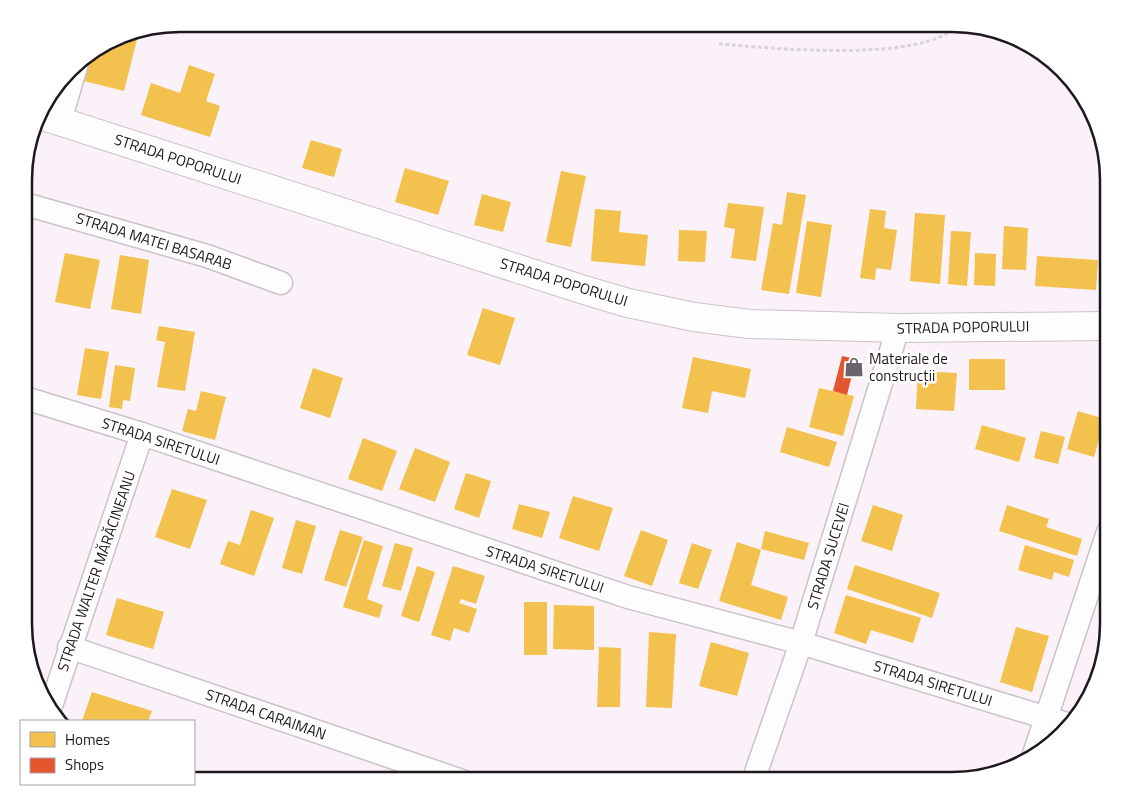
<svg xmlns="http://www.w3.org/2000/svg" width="1132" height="805" viewBox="0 0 1132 805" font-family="'Titillium Web',sans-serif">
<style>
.homes{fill:#f2c14e}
.shops{fill:#e4572e}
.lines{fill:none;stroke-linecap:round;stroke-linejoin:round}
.street-casing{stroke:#cac3c8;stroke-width:25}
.secondary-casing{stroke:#cac3c8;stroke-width:30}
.path{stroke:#d8d5d7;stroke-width:3;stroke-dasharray:4 2.5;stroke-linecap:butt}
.street{stroke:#fefdfe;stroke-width:22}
.secondary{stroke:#fefdfe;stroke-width:28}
.labels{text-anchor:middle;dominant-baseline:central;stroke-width:5;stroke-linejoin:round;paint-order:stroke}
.street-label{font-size:15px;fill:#1d181d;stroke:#fff}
.poi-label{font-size:15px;fill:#1d181d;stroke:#fff;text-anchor:start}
.rim{fill:none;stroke:#1d181d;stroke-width:2.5}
</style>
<rect width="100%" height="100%" fill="#faf2f8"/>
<!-- homes -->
<g class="homes">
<polygon points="128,33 138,35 124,91 84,81 91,55"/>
<polygon points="189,65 215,74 206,101 220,106 210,137 141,115 151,83 180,93"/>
<polygon points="311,140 342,149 334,177 302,168"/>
<polygon points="405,168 449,181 438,215 395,202"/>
<polygon points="561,171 586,176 571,247 546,242"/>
<polygon points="787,192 806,195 789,294 761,290 773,223 782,225"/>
<polygon points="482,194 511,202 503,232 474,225"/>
<polygon points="728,203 764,207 756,261 731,258 735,229 724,227"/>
<polygon points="595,209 621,211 619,232 648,235 645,266 591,261"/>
<polygon points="870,209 886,211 884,228 897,230 891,270 876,268 875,280 860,278"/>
<polygon points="915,213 945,215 940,284 910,281"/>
<polygon points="807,221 832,225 821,297 796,293"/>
<polygon points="1004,226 1028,228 1026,270 1002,269"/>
<polygon points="679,230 707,231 705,262 678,261"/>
<polygon points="951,231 971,232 967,286 948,284"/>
<polygon points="65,253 100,260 90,309 55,302"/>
<polygon points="975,253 996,254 995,286 974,285"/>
<polygon points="120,255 149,260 141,314 111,309"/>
<polygon points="1037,256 1098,260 1096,290 1035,286"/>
<polygon points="483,308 515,318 500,365 467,355"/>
<polygon points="159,326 195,332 185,391 157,387 165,342 156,340"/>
<polygon points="25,327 30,329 26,345 25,345"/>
<polygon points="85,348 109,352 101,399 77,395"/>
<polygon points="693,357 751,369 745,398 712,391 708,413 682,408"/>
<rect x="969" y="359" width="36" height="31"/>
<polygon points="115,365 135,368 130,401 123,400 122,409 109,407"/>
<polygon points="313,368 343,378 330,418 300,408"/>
<polygon points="918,371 957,373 954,411 916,409"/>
<polygon points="819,388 854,396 843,436 809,427"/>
<polygon points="201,391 226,397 215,440 182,431 188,409 196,411"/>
<polygon points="1078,411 1105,419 1094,457 1067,449"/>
<polygon points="982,425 1026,438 1019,462 975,449"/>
<polygon points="787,427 837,442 829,467 780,452"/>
<polygon points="1041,431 1065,437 1058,464 1034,458"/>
<polygon points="363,438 397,451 382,491 348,479"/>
<polygon points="415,448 450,462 435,502 399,489"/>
<polygon points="466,473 491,481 479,518 454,509"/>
<polygon points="172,489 207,500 190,549 155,537"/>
<polygon points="573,496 613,508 599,551 559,538"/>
<polygon points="519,504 550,512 542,538 512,529"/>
<polygon points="873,505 903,515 892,551 861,541"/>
<polygon points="1007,505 1049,519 1046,527 1082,539 1077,556 999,531"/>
<polygon points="251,510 274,518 254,576 220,564 228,541 240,545"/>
<polygon points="296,520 316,526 302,574 282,568"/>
<polygon points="340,530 363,537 346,587 324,580"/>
<polygon points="641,530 668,540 652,586 624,576"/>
<polygon points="765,531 809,543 804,560 761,549"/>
<polygon points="364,540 383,546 367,599 383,605 379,618 343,607"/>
<polygon points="737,542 761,550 751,585 788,597 781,620 719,601"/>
<polygon points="395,543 413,548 401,591 382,586"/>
<polygon points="692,543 712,550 698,589 679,583"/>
<polygon points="1025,545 1074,560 1069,577 1054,572 1052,580 1018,570"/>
<polygon points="855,565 940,593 932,618 847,589"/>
<polygon points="417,566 435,572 419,622 401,616"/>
<polygon points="453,566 485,576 476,604 461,599 459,603 477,609 469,633 454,628 450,641 431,635"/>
<polygon points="846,595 921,618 913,643 871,630 866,644 834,633"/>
<polygon points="117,598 164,612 153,649 106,635"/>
<rect x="524" y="602" width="23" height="53"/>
<polygon points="554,605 594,606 594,650 553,649"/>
<polygon points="1016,627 1049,636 1032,692 1000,682"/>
<polygon points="649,632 676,634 672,708 646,707"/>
<polygon points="711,642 749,653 737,696 699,686"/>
<polygon points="599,647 621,648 620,707 597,707"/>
<polygon points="92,692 152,711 148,721 82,721"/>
</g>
<!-- shops -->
<polygon class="shops" points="842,356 856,359 847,395 833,391"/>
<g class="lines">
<defs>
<g id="street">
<polyline points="60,121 77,63"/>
<polyline points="25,204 207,256 281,283"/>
<polyline points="25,398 142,434 628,597 801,643 1070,725"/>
<polyline points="69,647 462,781"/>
<polyline points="50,709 142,434"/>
<polyline points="1034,754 1108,532"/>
<polyline points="753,781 801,643 898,328"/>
</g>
<polyline id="secondary" points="40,115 581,289 628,303 694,317 749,324 898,328 1108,326"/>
</defs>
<!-- street casing -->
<use href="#street" class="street-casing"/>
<!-- secondary casing -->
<use href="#secondary" class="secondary-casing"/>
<!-- path -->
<path class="path" d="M719,44c51,4 206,20 240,-20"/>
<!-- street -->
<use href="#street" class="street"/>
<!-- secondary -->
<use href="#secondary" class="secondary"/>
</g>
<!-- icons -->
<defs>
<symbol id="shop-bare" viewBox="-9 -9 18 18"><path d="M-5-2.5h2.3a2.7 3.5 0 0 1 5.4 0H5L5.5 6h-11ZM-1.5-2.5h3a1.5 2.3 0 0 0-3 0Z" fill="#6a646a" stroke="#fff" stroke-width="2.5" paint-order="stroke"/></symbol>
</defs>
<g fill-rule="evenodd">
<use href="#shop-bare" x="840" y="353" width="28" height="28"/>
</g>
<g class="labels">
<!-- street labels -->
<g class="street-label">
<text transform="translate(178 159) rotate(18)">STRADA POPORULUI</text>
<text transform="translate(154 241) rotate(17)">STRADA MATEI BASARAB</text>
<text transform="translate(564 282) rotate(17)">STRADA POPORULUI</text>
<text transform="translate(963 327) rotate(-1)">STRADA POPORULUI</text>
<text transform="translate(161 441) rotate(18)">STRADA SIRETULUI</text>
<text transform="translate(828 556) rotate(-73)">STRADA SUCEVEI</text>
<text transform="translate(545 569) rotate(18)">STRADA SIRETULUI</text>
<text transform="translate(96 571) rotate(-71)">STRADA WALTER MĂRĂCINEANU</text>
<text transform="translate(933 683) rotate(17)">STRADA SIRETULUI</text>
<text transform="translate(266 714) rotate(19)">STRADA CARAIMAN</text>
</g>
<!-- poi labels -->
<g class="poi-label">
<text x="869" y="358">Materiale de<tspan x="869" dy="17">construcții</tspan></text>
</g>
</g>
<!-- crop -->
<path d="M0 0H1132V805H0ZM180 32H952A148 148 0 0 1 1100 180V624A148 148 0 0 1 952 772H180A148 148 0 0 1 32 624V180A148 148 0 0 1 180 32Z" fill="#fff" fill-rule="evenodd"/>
<path class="rim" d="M180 32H952A148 148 0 0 1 1100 180V624A148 148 0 0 1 952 772H180A148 148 0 0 1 32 624V180A148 148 0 0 1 180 32Z"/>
<!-- legend -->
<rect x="20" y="720" width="175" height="65" fill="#ffffff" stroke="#a5a3a5"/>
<rect x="30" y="732" width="25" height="15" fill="#f2c14e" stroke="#a5a3a5"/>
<text x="65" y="745" font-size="15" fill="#1d181d">Homes</text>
<rect x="30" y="758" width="25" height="15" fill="#e4572e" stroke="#a5a3a5"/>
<text x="65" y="770" font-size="15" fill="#1d181d">Shops</text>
</svg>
